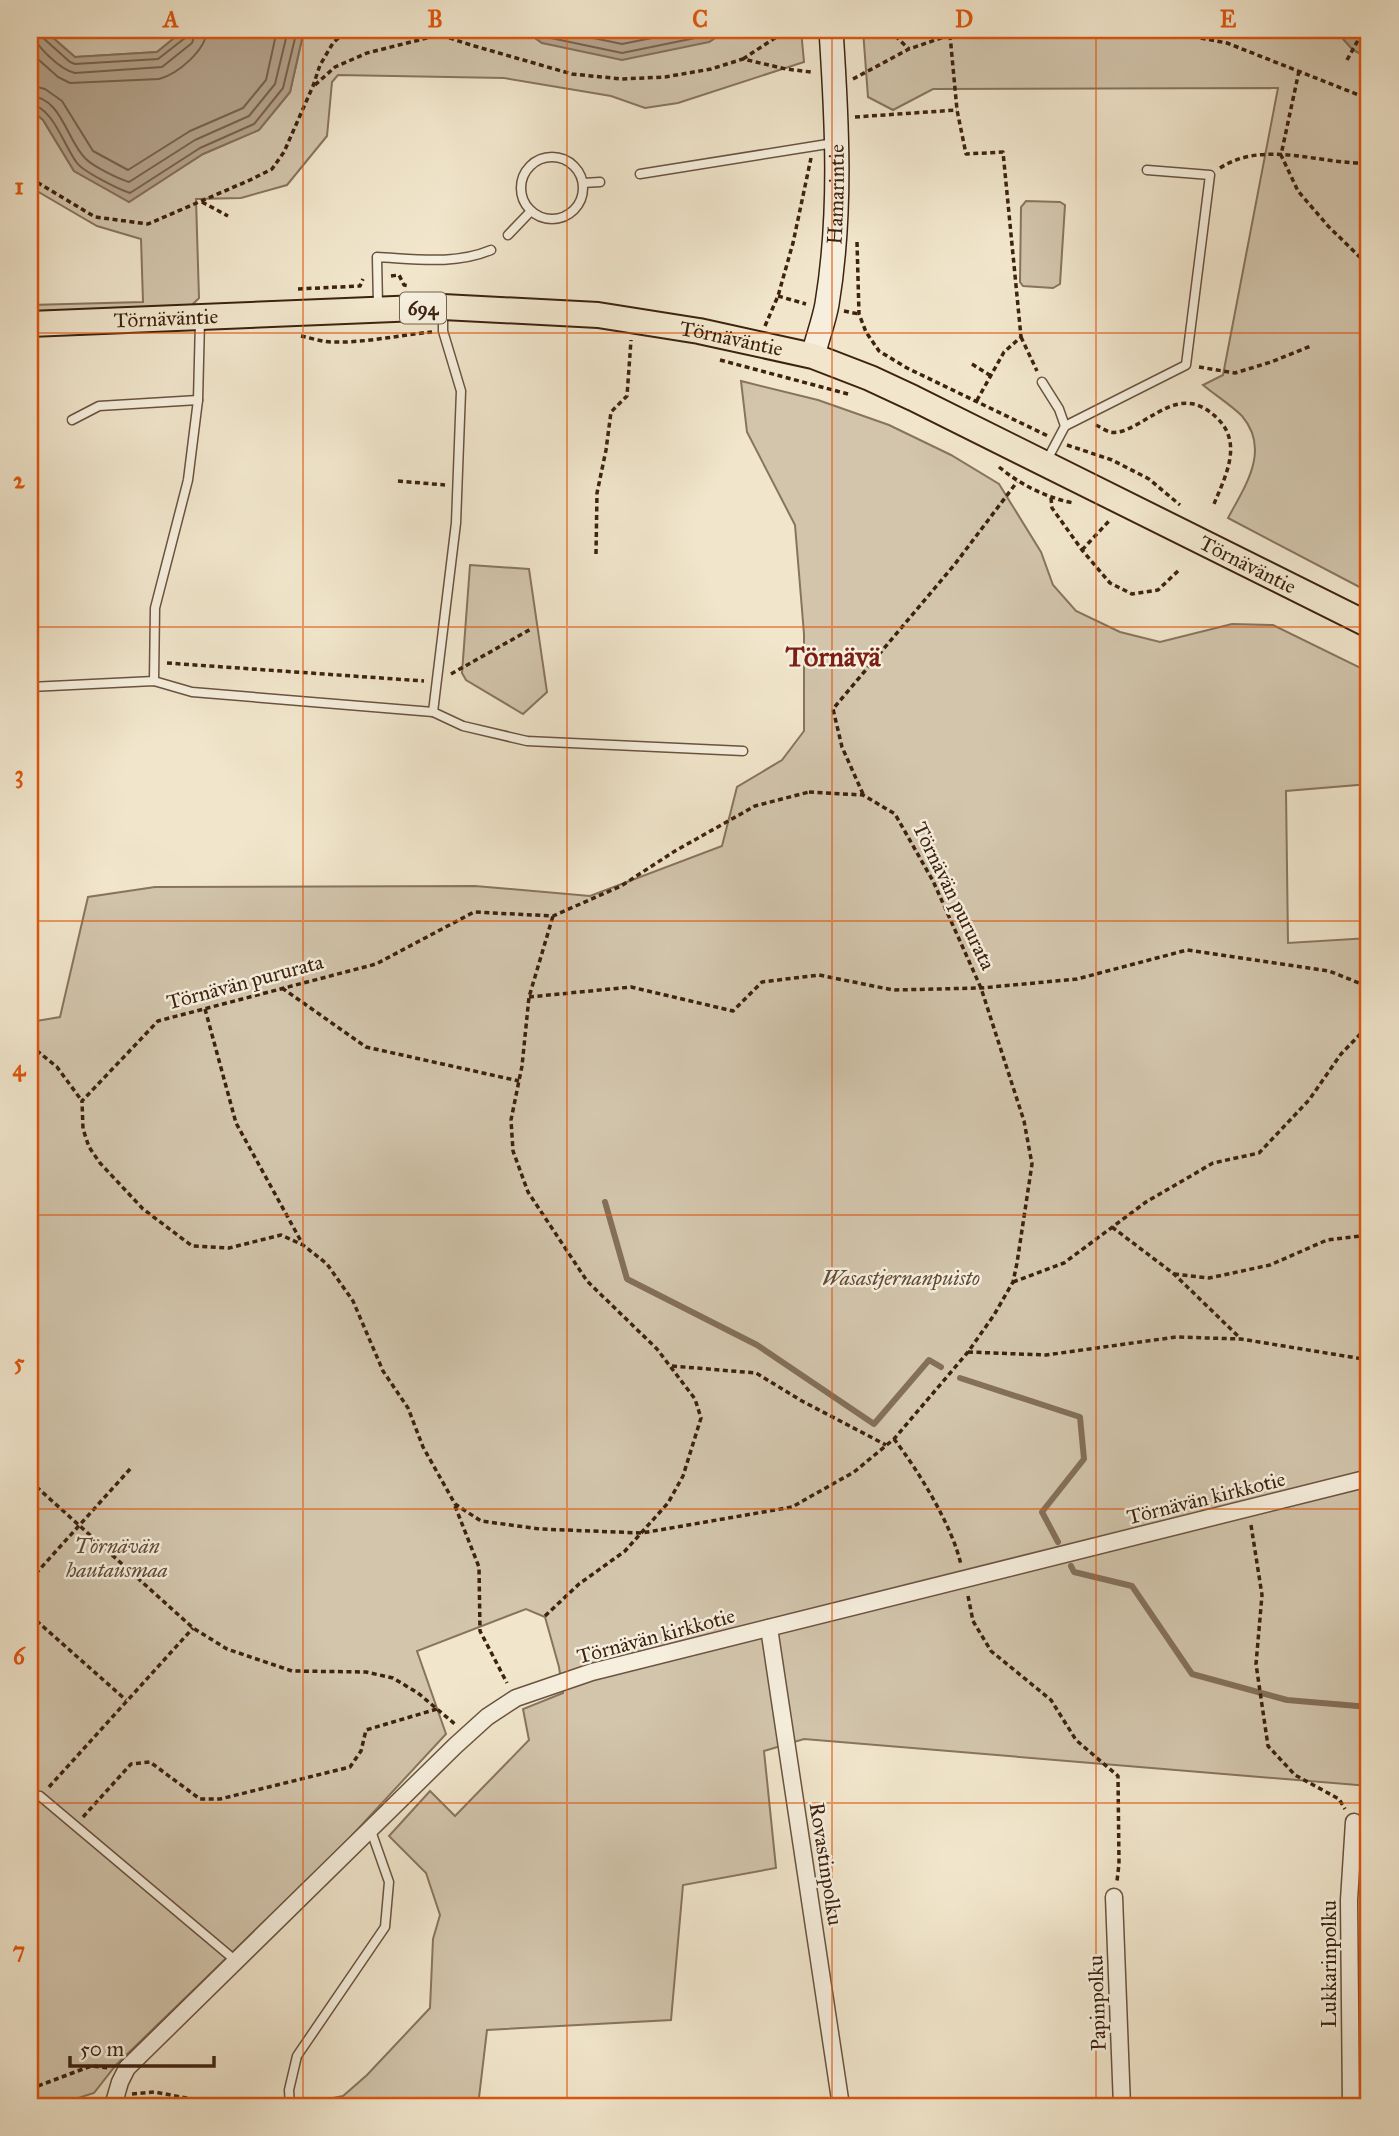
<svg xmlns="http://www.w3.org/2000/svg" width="1399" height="2136" viewBox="0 0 1399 2136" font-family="'IM FELL Great Primer',serif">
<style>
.green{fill:#d2c5ac;stroke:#88745e;stroke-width:2}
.water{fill:#b4a38c;stroke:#846f5a;stroke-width:2}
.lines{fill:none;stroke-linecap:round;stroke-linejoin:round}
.shore{stroke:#78624e;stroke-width:2}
.stream{stroke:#846f5a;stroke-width:6}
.lane-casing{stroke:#6a533f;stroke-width:11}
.street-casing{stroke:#6a533f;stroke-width:19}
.secondary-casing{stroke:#3d2210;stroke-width:26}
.primary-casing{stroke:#3d2210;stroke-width:28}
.path{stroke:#3d2210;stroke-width:3.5;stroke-dasharray:5 3.5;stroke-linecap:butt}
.lane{stroke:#f6efde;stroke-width:8}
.street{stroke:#f6efde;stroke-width:16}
.secondary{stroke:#f6efde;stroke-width:23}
.primary{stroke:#f1e6cc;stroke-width:24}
.grid{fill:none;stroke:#df560c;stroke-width:2;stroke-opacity:0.55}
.labels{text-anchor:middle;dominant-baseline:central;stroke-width:5;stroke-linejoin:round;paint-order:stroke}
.shield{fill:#f6efde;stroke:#74604e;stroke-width:2}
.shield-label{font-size:19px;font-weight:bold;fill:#3d2210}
.street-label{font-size:21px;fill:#3d2210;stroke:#f6efde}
.park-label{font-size:21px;font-style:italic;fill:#624b37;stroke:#f6efde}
.district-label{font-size:28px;font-weight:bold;fill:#7a1f14;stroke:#f6efde}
.neatline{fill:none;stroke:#df560c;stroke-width:2.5}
.grid-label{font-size:23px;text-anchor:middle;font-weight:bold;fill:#df560c}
</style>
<rect width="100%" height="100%" fill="#f1e6cc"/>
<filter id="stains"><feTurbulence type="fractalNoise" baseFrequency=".00286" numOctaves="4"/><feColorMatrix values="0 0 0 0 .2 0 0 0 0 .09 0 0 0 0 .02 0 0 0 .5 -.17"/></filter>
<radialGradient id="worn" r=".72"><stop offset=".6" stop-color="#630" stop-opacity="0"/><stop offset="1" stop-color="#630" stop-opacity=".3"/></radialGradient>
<!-- green -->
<g class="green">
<polygon points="44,30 184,30 157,52 75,57"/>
<polygon points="304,30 524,30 542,43 709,42 727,30 801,30 804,62 678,103 645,108 611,96 504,78 338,75 332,82 327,136 287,185 241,198 196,199 199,298 189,308 30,311 30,305 143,302 141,239 97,226 30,187 30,109 43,120 74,171 129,201 203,154 259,130 290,92"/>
<path d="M863,30h472l18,20 16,8v534l-141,-74c17,-32 43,-68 14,-102 -11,-11 -27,-21 -39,-31l20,-10 55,-287 -345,1 -40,21 -25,-13z"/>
<polygon points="1026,201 1060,202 1065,205 1060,284 1053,288 1023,286 1020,282 1021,207"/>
<polygon points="741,381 818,400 889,425 951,455 999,484 1041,552 1053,585 1076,611 1120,632 1160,642 1232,624 1273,625 1369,672 1369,784 1286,791 1288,943 1369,938 1369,1786 804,1739 764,1751 776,1868 683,1885 671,2020 487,2030 478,2106 303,2106 304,2104 343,2096 367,2075 430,2008 433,1939 440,1915 426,1873 389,1836 430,1791 455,1816 529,1740 523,1709 563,1693 559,1667 545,1617 526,1609 417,1651 446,1734 344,1844 116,2065 94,2093 53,2106 30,2106 30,1022 60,1017 88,897 155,887 475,886 590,896 722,846 737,787 782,760 804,731 804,634 795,525 747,432"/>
<polygon points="470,565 529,569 547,692 523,714 466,680 462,673"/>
</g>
<!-- water -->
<g class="water">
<polygon points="30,30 44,30 75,57 157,52 184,30 304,30 290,92 259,130 203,154 129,202 74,171 43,120 30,109"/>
<polygon points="524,30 727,30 709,42 622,60 542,43"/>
<polygon points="1335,30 1369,30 1369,58 1353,50"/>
</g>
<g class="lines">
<!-- shore -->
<g class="shore">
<path d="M32,30c1,15 29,40 43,43l87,-6 30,-24 4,-13"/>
<polyline points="40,30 42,37 70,62 75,64 158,59 185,38 187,30"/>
<polyline points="536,30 546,37 622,53 705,36 715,30"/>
<polyline points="555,30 622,44 692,30"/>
<path d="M30,52l28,25 12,6 89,-4c19,-5 47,-29 48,-49"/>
<polyline points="30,85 45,89 62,101 93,151 128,170 190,131 243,108 266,80 277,30"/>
<path d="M30,96c32,1 37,46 56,63 8,8 33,20 43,23l66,-42 54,-24 26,-32 13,-54"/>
<path d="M30,104c23,3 34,42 47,59 7,9 41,26 53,30l70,-45 54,-24 29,-36 14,-58"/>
</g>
<!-- stream -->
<g class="stream">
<polyline points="605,1202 627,1279 757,1345 874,1424 929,1360 941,1367"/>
<polyline points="960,1378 1080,1417 1084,1459 1042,1512 1058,1542"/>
<polyline points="1071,1566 1074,1572 1132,1586 1192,1674 1287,1700 1369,1707"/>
</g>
<defs>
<g id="lane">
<circle cx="552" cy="188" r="31"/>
<polyline points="640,174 834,143"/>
<polyline points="583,183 600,182"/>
<polyline points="508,235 531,211"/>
<path d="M378,306l-1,-49c39,2 78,8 114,-7"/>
<polyline points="1042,382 1059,409 1065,426"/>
<polyline points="72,420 99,406 198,400"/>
<polyline points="1047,460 1065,426 1186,365 1210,175 1147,170"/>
<polyline points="154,681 155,608 188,480 198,400 200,321"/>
<polyline points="30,687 154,681 192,692 433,712 456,523 461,391 443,331 443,310"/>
<polyline points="433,712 463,726 527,741 743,751"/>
<polyline points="40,1796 236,1961"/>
<polyline points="290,2106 289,2090 297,2056 385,1927 389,1882 370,1828"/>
</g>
<g id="street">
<polyline points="769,1628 841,2106"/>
<polyline points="1114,1897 1122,2106"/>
<polyline points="113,2106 120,2082 127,2068 455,1746 487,1717 516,1698 592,1672 1369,1478"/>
<polyline points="1351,2106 1349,1900 1354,1822"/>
</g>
<g id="secondary">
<path id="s1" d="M813,356c4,-17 11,-35 14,-52 15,-91 10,-183 4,-274"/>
</g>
<g id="primary">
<path id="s2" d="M30,324l413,-17 155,8 101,16 114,25 57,22 43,20 456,227"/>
</g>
</defs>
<!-- lane casing -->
<use href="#lane" class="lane-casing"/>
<!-- street casing -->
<use href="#street" class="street-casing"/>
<!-- secondary casing -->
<use href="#secondary" class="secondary-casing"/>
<!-- primary casing -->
<use href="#primary" class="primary-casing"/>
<!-- path -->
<g class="path">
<polyline points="425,30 471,45 572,74 622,79 665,77 711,69 743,59 786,69 811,72"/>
<polyline points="889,30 909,49"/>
<polyline points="1159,30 1227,43 1369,99"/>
<polyline points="950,35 957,110 966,154 1003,152 1021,337 1004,352 976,402"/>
<polyline points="743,59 787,30"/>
<polyline points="1347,60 1362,33"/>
<polyline points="1299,71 1281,155 1298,191 1328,226 1369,266"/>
<polyline points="853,79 909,49 950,35 1023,30"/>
<polyline points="315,85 335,67 367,53 435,36"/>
<polyline points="855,117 957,110"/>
<path d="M1220,168c45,-29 100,-3 149,-5"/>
<polyline points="30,178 95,217 148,224 250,180 272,169 284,152 313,86 320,65 333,43 347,30"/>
<polyline points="202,202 228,216"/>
<polyline points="857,242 859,314 866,332 879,351 907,368 1048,436"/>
<polyline points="391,276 399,275 404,285 409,286"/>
<polyline points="298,289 360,286 363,279"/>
<polyline points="778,296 806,304"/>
<polyline points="844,311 859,314"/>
<polyline points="765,326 778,296 793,243 811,158"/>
<path d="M301,336c10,2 21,6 32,6 32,1 67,-7 99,-10"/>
<polyline points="1021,337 1037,371"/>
<polyline points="720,360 848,394"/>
<polyline points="972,364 991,376"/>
<polyline points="1199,367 1235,373 1271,362 1311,346"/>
<path d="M1096,425c4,2 10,6 14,7 9,2 18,-3 26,-7 30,-17 52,-36 82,-6 25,25 7,58 -4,85"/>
<polyline points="1067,445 1112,460 1149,479 1180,505"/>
<path d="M999,467c22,18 46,30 74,36"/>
<polyline points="398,481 445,485"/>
<polyline points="1051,498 1052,508 1082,550 1110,583 1132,594 1158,590 1179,570"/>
<polyline points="1082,550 1109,521"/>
<polyline points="596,554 597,493 606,450 611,412 627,396 631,340"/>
<polyline points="1361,647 1369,651"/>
<polyline points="167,663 424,681"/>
<polyline points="451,674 531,629"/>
<polygon points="809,792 863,795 895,814 933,881 981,988 1024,1121 1032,1164 1017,1263 1013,1282 994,1315 968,1352 894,1439 854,1472 792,1507 642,1533 540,1529 481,1521 455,1504 423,1447 408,1408 383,1371 353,1301 327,1264 303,1245 281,1235 229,1248 192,1246 143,1209 100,1163 89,1147 83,1129 82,1101 158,1021 376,964 474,912 553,916 621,886 675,851 755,806"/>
<polyline points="863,794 842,747 833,709 955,564 1017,482"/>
<polyline points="282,988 366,1047 519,1081"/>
<polyline points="529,997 631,987 733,1011 762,982 819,975 893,990 981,988 1077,979 1187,950 1329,971 1369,987"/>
<polyline points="205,1009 236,1123 302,1243"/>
<polyline points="30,1045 57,1067 82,1101"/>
<polyline points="1112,1227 1174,1274 1240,1338"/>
<polyline points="1174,1274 1209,1278 1270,1265 1327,1240 1369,1235"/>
<polyline points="1013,1282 1064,1263 1146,1202 1213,1163 1259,1153 1309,1100 1341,1054 1369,1025"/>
<polyline points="968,1352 1046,1355 1176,1337 1241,1339 1369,1360"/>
<polyline points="672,1366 756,1373 802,1401 886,1445"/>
<polyline points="30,1377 30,1376"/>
<path d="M894,1439c24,31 59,88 67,126"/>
<polyline points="30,1481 193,1628 227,1649 292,1671 366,1672 393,1678 418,1693 456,1725"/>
<polyline points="455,1506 479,1567 480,1631 507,1683"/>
<polyline points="1251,1525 1262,1595 1256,1664 1268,1746 1295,1775 1339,1799 1345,1809"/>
<polyline points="30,1580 131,1468"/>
<polyline points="968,1596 973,1621 991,1651 1051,1700 1076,1740 1118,1776 1119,1864 1117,1881"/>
<polyline points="30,1615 126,1700"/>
<polyline points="545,1616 579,1584 625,1551 668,1503 683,1476 701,1418 695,1399 657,1349 587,1281 528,1192 513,1151 511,1120 522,1066 529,997 553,916"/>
<polyline points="49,1787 193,1628"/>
<polyline points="83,1817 131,1764 150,1762 200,1799 220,1799 350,1767 361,1751 366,1730 437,1709"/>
<polyline points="30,2089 91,2066 109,2068"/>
<polyline points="132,2094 155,2092 227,2106"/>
<polyline points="83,2106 98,2101"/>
</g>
<!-- lane -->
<use href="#lane" class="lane"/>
<!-- street -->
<use href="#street" class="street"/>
<!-- secondary -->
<use href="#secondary" class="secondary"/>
<!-- primary -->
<use href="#primary" class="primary"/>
</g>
<!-- grid -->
<path class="grid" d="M303,30v2076M567,30v2076M832,30v2076M1096,30v2076M30,333h1339M30,627h1339M30,921h1339M30,1215h1339M30,1509h1339M30,1803h1339"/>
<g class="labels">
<!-- shield labels -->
<rect class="shield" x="400" y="292.5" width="46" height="31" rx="5"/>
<g class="shield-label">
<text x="423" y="308">694</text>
</g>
<!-- street labels -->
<g class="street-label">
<text stroke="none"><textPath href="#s1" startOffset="164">Hamarintie</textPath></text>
<text stroke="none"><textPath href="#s2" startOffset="136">Törnäväntie</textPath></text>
<text stroke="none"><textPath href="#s2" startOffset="704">Törnäväntie</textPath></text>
<text stroke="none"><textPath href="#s2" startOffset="1270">Törnäväntie</textPath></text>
<text transform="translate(954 896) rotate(64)">Törnävän pururata</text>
<text transform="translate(245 982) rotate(-15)">Törnävän pururata</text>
<text transform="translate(1206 1498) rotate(-14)">Törnävän kirkkotie</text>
<text transform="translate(656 1636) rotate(-15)">Törnävän kirkkotie</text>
<text transform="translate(826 1864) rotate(81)">Rovastinpolku</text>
<text transform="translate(1329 1964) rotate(-90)">Lukkarinpolku</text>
<text transform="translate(1097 2003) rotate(-92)">Papinpolku</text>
</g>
<!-- park labels -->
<g class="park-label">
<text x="901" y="1278">Wasastjernanpuisto</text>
<text x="117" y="1546">Törnävän<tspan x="117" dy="24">hautausmaa</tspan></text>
</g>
<!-- district labels -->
<g class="district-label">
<text x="833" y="656">Törnävä</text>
</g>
</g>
<!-- margin -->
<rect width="1399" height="2136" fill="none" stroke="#f1e6cc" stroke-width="77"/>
<!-- scale -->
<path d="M70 2056v10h144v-10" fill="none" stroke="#3d2210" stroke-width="3.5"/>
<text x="80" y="2056" font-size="21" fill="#3d2210" stroke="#f6efde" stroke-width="5" paint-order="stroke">50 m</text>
<rect x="38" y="38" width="1322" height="2060" class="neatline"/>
<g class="grid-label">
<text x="171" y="27">A</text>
<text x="435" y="27">B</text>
<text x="700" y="27">C</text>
<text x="964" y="27">D</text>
<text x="1228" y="27">E</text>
<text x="19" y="194">1</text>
<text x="19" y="488">2</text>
<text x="19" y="782">3</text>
<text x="19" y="1076">4</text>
<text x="19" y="1370">5</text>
<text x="19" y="1664">6</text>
<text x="19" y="1958">7</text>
</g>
<rect width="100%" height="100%" filter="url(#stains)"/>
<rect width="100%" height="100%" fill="url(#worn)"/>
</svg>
